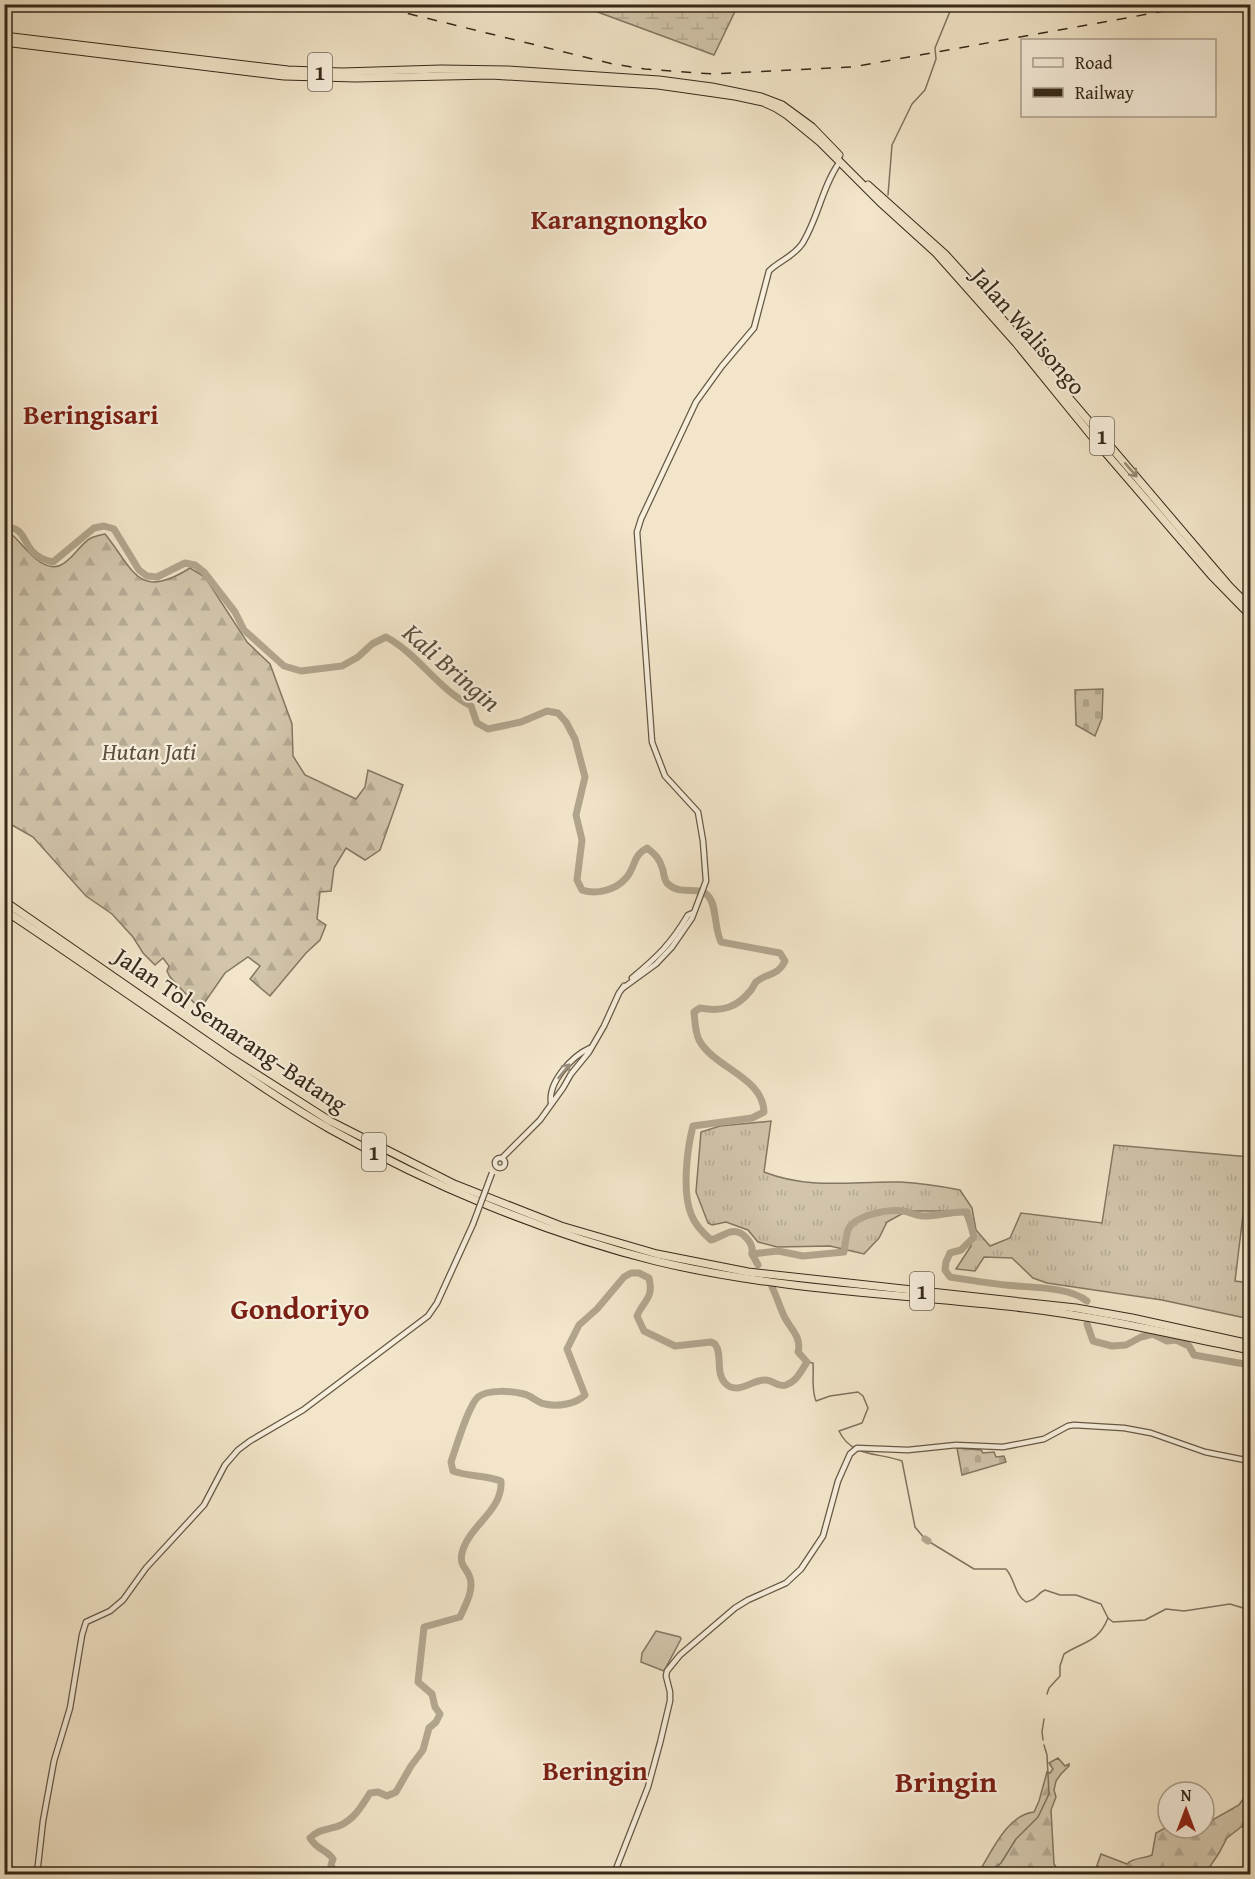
<svg xmlns="http://www.w3.org/2000/svg" width="1255" height="1879" viewBox="0 0 1255 1879" font-family="'Gentium Book Plus',serif">
<style>
.grass{fill:url(#grass-tufts);stroke:#847762;stroke-width:1.5}
.forest{fill:url(#forest-firs);stroke:#847762;stroke-width:1.5}
.wetland{fill:url(#wetland-marsh);stroke:#847762;stroke-width:1.5}
.cemetery{fill:url(#cemetery-stones);stroke:#847762;stroke-width:1.5}
.park{fill:#d2c5ab;stroke:#847762;stroke-width:1.5}
.lines{fill:none;stroke-linecap:round;stroke-linejoin:round}
.stream{stroke:#80735f;stroke-width:1.5}
.river{stroke:#b2a58d;stroke-width:7}
.minor-casing{stroke:#655845;stroke-width:7}
.highway-casing{stroke:#362919;stroke-width:9}
.minor{stroke:#f7eedc;stroke-width:4.5}
.highway{stroke:#f2e5c9;stroke-width:7}
.rail{stroke:#362919;stroke-width:1.5;stroke-dasharray:10 10;stroke-linecap:butt}
.minor-bridge-casing{stroke:#655845;stroke-width:7;stroke-linecap:butt}
.minor-bridge{stroke:#f7eedc;stroke-width:4.5}
.oneway{stroke:#948771}
.oneway2{stroke:#968c7a}
.labels{text-anchor:middle;dominant-baseline:central;stroke-width:4.5;stroke-linejoin:round;paint-order:stroke}
.shield{fill:#f7eedc;stroke:#706454;stroke-width:1.5}
.shield-label{font-size:22px;font-weight:bold;fill:#362919}
.street-label{font-size:24px;fill:#362919;stroke:#f7eedc}
.park-label{font-size:24px;font-style:italic;fill:#5d503e;stroke:#f7eedc}
.water-label{font-size:26px;font-style:italic;fill:#5b4e3c;stroke:#f7eedc}
.quarter-label{font-size:27px;font-weight:bold;fill:#7a1f14;stroke:#f7eedc}
.district-label{font-size:30px;font-weight:bold;fill:#7a1f14;stroke:#f7eedc}
</style>
<defs>
<pattern id="grass-tufts" width="24" height="20" patternUnits="userSpaceOnUse" patternTransform="scale(1.5)"><rect width="24" height="20" fill="#d2c5ab"/><path d="M3 7l-1-3M5 7V3M7 7l1-3M15 17l-1-3M17 17v-4M19 17l1-3" fill="none" stroke="#b5a993"/></pattern>
<pattern id="forest-firs" width="22" height="20" patternUnits="userSpaceOnUse" patternTransform="scale(1.5)"><rect width="22" height="20" fill="#d2c5ab"/><path d="M5 1l3.5 6h-7zM16 11l3.5 6h-7z" fill="#b5a993"/></pattern>
<pattern id="wetland-marsh" width="20" height="14" patternUnits="userSpaceOnUse" patternTransform="scale(1.5)"><rect width="20" height="14" fill="#d2c5ab"/><path d="M1 5h8M5 5V1M11 12h8M15 12V8" fill="none" stroke="#b5a993"/></pattern>
<pattern id="cemetery-stones" width="16" height="16" patternUnits="userSpaceOnUse" patternTransform="scale(1.5)"><rect width="16" height="16" fill="#d2c5ab"/><path d="M2 7V4a2 2 0 0 1 4 0v3zM10 15v-3a2 2 0 0 1 4 0v3z" fill="#b5a993"/></pattern>
</defs>
<rect width="100%" height="100%" fill="#f2e5c9"/>
<filter id="stains"><feTurbulence type="fractalNoise" baseFrequency=".00333" numOctaves="4"/><feColorMatrix values="0 0 0 0 .2 0 0 0 0 .09 0 0 0 0 .02 0 0 0 .5 -.17"/></filter>
<radialGradient id="worn" r=".72"><stop offset=".6" stop-color="#630" stop-opacity="0"/><stop offset="1" stop-color="#630" stop-opacity=".3"/></radialGradient>
<!-- grass -->
<path class="grass" d="M771,1121l-7,51c46,18 88,9 136,10 20,1 40,4 60,8l12,18 4,22 14,16 20,-8 11,-25 81,10 12,-78 136,12 -15,124 15,2v36l-88,-19 -115,-17 -14,-5 -21,-20 -28,-1 -9,14 -19,-2 15,-23v-15l-6,-15 -2,-3 -9,-2h-47l-20,11 -8,16 -15,16 -34,-8 -53,1 -19,-5 -10,-12 -22,-8 -14,3 -4,-2 -12,-31 5,-60 19,-6z"/>
<!-- forest -->
<g class="forest">
<path d="M9,532c10,8 17,19 27,27 28,23 38,-12 55,-21 4,-2 10,-3 14,-4 29,36 33,67 85,34l15,9 42,65 23,22 22,60 1,32 12,19 51,24 9,-12 3,-17 35,15 -23,65 -15,10 -19,-12 -12,20 -3,23 -11,1 -3,27 9,6 -6,15 -14,13 -36,43 -20,-17 10,-13 -12,-9 -23,16 -25,36 -30,-32 -3,-6 2,-5 -6,-8 -8,7 -12,-12 -10,-16 -21,-23 -26,-18 -53,-59 -28,-16 -1,-288z"/>
<path d="M1058,1758l7,8 4,-2v2l-8,8 -5,7 -2,9 2,7 -5,13 3,54 6,9 4,1h-89l4,-2c13,-21 28,-57 55,-60l5,-11 8,-29 3,1 3,-4 -4,-6z"/>
<path d="M1250,1763v57l-23,18 -8,15 -14,21h-111l7,-20 26,10c6,-7 17,-5 25,-9l4,-22 9,-5 19,6 10,-1 10,-5 10,-9 25,-14 7,-10 2,-24z"/>
</g>
<!-- wetland -->
<polygon class="wetland" points="585,4 738,4 738,5 714,55 584,7"/>
<!-- cemetery -->
<g class="cemetery">
<polygon points="1103,689 1102,718 1095,736 1076,725 1075,690"/>
<polygon points="957,1448 981,1450 983,1453 994,1452 996,1457 1004,1456 1006,1462 962,1475"/>
</g>
<!-- park -->
<polygon class="park" points="656,1631 680,1637 681,1639 664,1671 641,1662 642,1653"/>
<g class="lines">
<!-- stream -->
<g class="stream">
<polyline points="888,195 892,145 912,104 925,90 936,59 935,48 953,4"/>
<path d="M807,1362l6,1c1,13 -2,26 3,38l14,-5 28,-4 5,4 5,12 -6,15 -23,8c13,27 39,21 63,30l13,66 10,12"/>
<path d="M928,1541l46,28h32c9,10 8,25 20,33 13,-3 10,-8 19,-12l15,5h16l25,9 7,14 5,4 32,-2 21,-11 18,2 46,-7 13,4 7,-2"/>
<path d="M1047,1694l2,-6 11,-12v-10l4,-12c20,-13 34,-11 44,-36"/>
<polyline points="1043,1740 1042,1732 1044,1719"/>
<polyline points="988,1874 1001,1863 1016,1839 1038,1817 1049,1794 1047,1755 1044,1745"/>
</g>
<!-- river -->
<g class="river">
<path d="M4,527c20,0 18,12 28,24 6,7 13,9 21,11l41,-34 10,-2 10,3 25,41 8,6 10,1 28,-14 10,2 9,7 31,40 9,18 40,36 17,5 41,-5 16,-9 14,-13 14,-7c32,17 52,52 85,69l6,17 11,6 33,-7 26,-11 11,2 8,9 9,17 10,38 -9,38 6,25 -5,40 5,10c14,5 34,0 44,-12 10,-11 6,-22 21,-30 8,6 13,11 16,22 1,5 1,9 4,13 13,14 33,1 42,14 8,10 5,31 12,45l59,11 5,8c-8,16 -17,11 -29,21 -1,1 -4,7 -5,8 -14,18 -29,22 -51,18l-6,4c1,9 1,20 5,28 15,28 64,37 65,72l-12,6 -59,8c-6,23 -11,65 -2,88 4,11 12,19 20,26 7,-2 13,-6 19,-8 12,-3 24,11 22,22l26,-3 25,5 41,-4c1,-7 2,-16 4,-22 6,-15 41,-21 55,-19 8,1 14,6 22,5 15,0 25,-5 42,-4l7,25 -13,13 -11,3 -4,9 -1,8 5,7c19,3 37,6 56,8 24,3 62,1 81,16"/>
<polyline points="752,1254 758,1265"/>
<polyline points="1087,1324 1093,1341 1112,1346 1126,1345 1141,1337 1153,1334 1167,1341 1176,1340 1189,1346 1194,1355 1250,1365"/>
<polyline points="925,1539 928,1541"/>
<path d="M335,1874l-4,-9 2,-6c-7,-10 -16,-9 -23,-21 9,-10 20,-8 31,-13 14,-7 20,-18 29,-32l8,-1 9,4 9,-4 15,-26 12,-16 6,-22 7,-6 4,-8 -5,-7 -3,-13 -14,-12 6,-55 36,-10c5,-11 14,-27 10,-39 -3,-11 -11,-11 -8,-25 7,-28 41,-42 39,-72 -16,-6 -32,-4 -48,-10l-2,-9c5,-14 17,-56 27,-65 10,-8 34,-6 46,-3 8,2 14,9 21,10 13,3 31,0 40,-9l-18,-46 12,-24 18,-16 27,-32 7,-4h8l10,5c5,21 -5,21 -12,38l7,15 31,15 36,-4 4,2c8,11 0,28 10,39 12,13 27,-3 39,-3 9,-1 13,8 22,5 11,-4 15,-14 21,-23l-9,-10c4,-14 -7,-23 -13,-34 -5,-10 -8,-21 -13,-31"/>
</g>
<defs>
<g id="minor">
<path d="M632,978c25,-21 39,-34 56,-63l5,-2"/>
<path d="M623,988l33,-24 16,-17 20,-29 14,-37 -3,-40 -5,-29 -33,-36 -13,-34 -15,-210 4,-13 55,-117 26,-36 32,-38 15,-57c10,-10 24,-14 33,-27 16,-25 20,-57 37,-81"/>
<path d="M551,1103c-3,-21 21,-47 39,-55"/>
<circle cx="500" cy="1163" r="5"/>
<polyline points="502,1158 540,1120 563,1088 571,1074 589,1052 604,1026 619,993 624,986"/>
<polyline points="37,1874 43,1821 54,1761 70,1708 82,1635 86,1622 110,1611 123,1600 146,1568 204,1505 225,1465 238,1450 250,1441 303,1410 428,1316 437,1303 473,1224"/>
<polyline points="614,1874 648,1787 660,1743 670,1701 670,1692 666,1676 667,1671 680,1655 735,1608 748,1600 786,1583 801,1569 823,1536 838,1481 850,1454 857,1448 908,1450 956,1445 1003,1447 1044,1439 1068,1426 1074,1425 1124,1428 1151,1433 1205,1452 1250,1461"/>
</g>
<g id="highway">
<polyline points="4,36 288,70 342,72 441,69 508,70 659,80 712,87 761,97 782,105 812,127 839,155"/>
<polyline points="4,42 284,76 356,78 491,75 658,85 735,96 763,102 776,108 787,115 820,142 882,204 936,253 1016,343 1099,445 1211,575 1250,615"/>
<polyline points="868,185 945,254 974,286 1206,559 1230,587 1250,607"/>
<polyline points="4,901 228,1056 330,1121 454,1184 561,1226 657,1254 748,1272 1076,1308 1132,1318 1250,1344"/>
<path d="M4,910c62,41 123,84 185,126 46,32 92,65 141,93 100,56 214,104 326,132 120,29 246,33 368,47 77,9 151,27 226,42"/>
</g>
</defs>
<!-- minor casing -->
<use href="#minor" class="minor-casing"/>
<!-- highway casing -->
<use href="#highway" class="highway-casing"/>
<!-- minor -->
<use href="#minor" class="minor"/>
<!-- highway -->
<use href="#highway" class="highway"/>
<!-- rail -->
<polyline class="rail" points="369,4 613,64 645,69 713,74 853,67 1204,4"/>
<defs>
<polyline id="minor-bridge" points="473,1224 492,1173"/>
</defs>
<!-- minor-bridge casing -->
<use href="#minor-bridge" class="minor-bridge-casing"/>
<!-- minor-bridge -->
<use href="#minor-bridge" class="minor-bridge"/>
</g>
<!-- one-way arrows -->
<defs><path id="oneway-shaft" d="M-6 0H5M1.5-3L5.5 0L1.5 3" fill="none" stroke-width="1.6" stroke-linecap="round" stroke-linejoin="round" transform="scale(1.5)"/></defs>
<use class="oneway" href="#oneway-shaft" transform="translate(1131 470) rotate(49)"/>
<use class="oneway2" href="#oneway-shaft" transform="translate(564 1071) rotate(-51)"/>
<g class="labels">
<!-- shield labels -->
<g class="shield">
<rect x="308" y="53" width="24" height="38" rx="4.5"/>
<rect x="1090" y="417" width="24" height="38" rx="4.5"/>
<rect x="362" y="1133" width="24" height="38" rx="4.5"/>
<rect x="910" y="1272" width="24" height="38" rx="4.5"/>
</g>
<g class="shield-label">
<text x="320" y="72">1</text>
<text x="1102" y="436">1</text>
<text x="374" y="1152">1</text>
<text x="922" y="1291">1</text>
</g>
<!-- street labels -->
<g class="street-label">
<text transform="translate(1029 331) rotate(49)">Jalan Walisongo</text>
<text transform="translate(231 1030) rotate(34)">Jalan Tol Semarang–Batang</text>
</g>
<!-- park labels -->
<g class="park-label">
<text x="149" y="751">Hutan Jati</text>
</g>
<!-- water labels -->
<g class="water-label">
<text transform="translate(452 667) rotate(41)">Kali Bringin</text>
</g>
<!-- quarter labels -->
<g class="quarter-label">
<text x="619" y="219">Karangnongko</text>
<text x="91" y="414">Beringisari</text>
<text x="595" y="1770">Beringin</text>
</g>
<!-- district labels -->
<g class="district-label">
<text x="300" y="1308">Gondoriyo</text>
<text x="946" y="1781">Bringin</text>
</g>
</g>
<!-- margin -->
<rect width="1255" height="1879" fill="none" stroke="#f2e5c9" stroke-width="24"/>
<rect x="6" y="6" width="1243" height="1867" fill="none" stroke="#362919" stroke-width="3"/>
<rect x="12" y="12" width="1231" height="1855" fill="none" stroke="#362919" stroke-width="1.5"/>
<!-- legend -->
<rect x="1021" y="39" width="195" height="78" fill="#f7eedc" stroke="#aa9f8e" stroke-width="1.5"/>
<rect x="1033" y="58" width="30" height="9" fill="#f7eedc" stroke="#aa9f8e" stroke-width="1.5"/>
<text x="1075" y="69" font-size="18" fill="#362919">Road</text>
<rect x="1033" y="88" width="30" height="9" fill="#362919" stroke="#aa9f8e" stroke-width="1.5"/>
<text x="1075" y="99" font-size="18" fill="#362919">Railway</text>
<!-- north arrow -->
<g transform="translate(1186 1810)"><circle r="28" fill="#f7eedc" stroke="#aa9f8e" stroke-width="1.5"/>
<path d="M0-4.5L10 22L0 15L-10 22Z" fill="#8f2418"/>
<text y="-9" font-size="16" font-weight="bold" text-anchor="middle" fill="#362919">N</text>
</g>
<rect width="100%" height="100%" filter="url(#stains)"/>
<rect width="100%" height="100%" fill="url(#worn)"/>
</svg>
